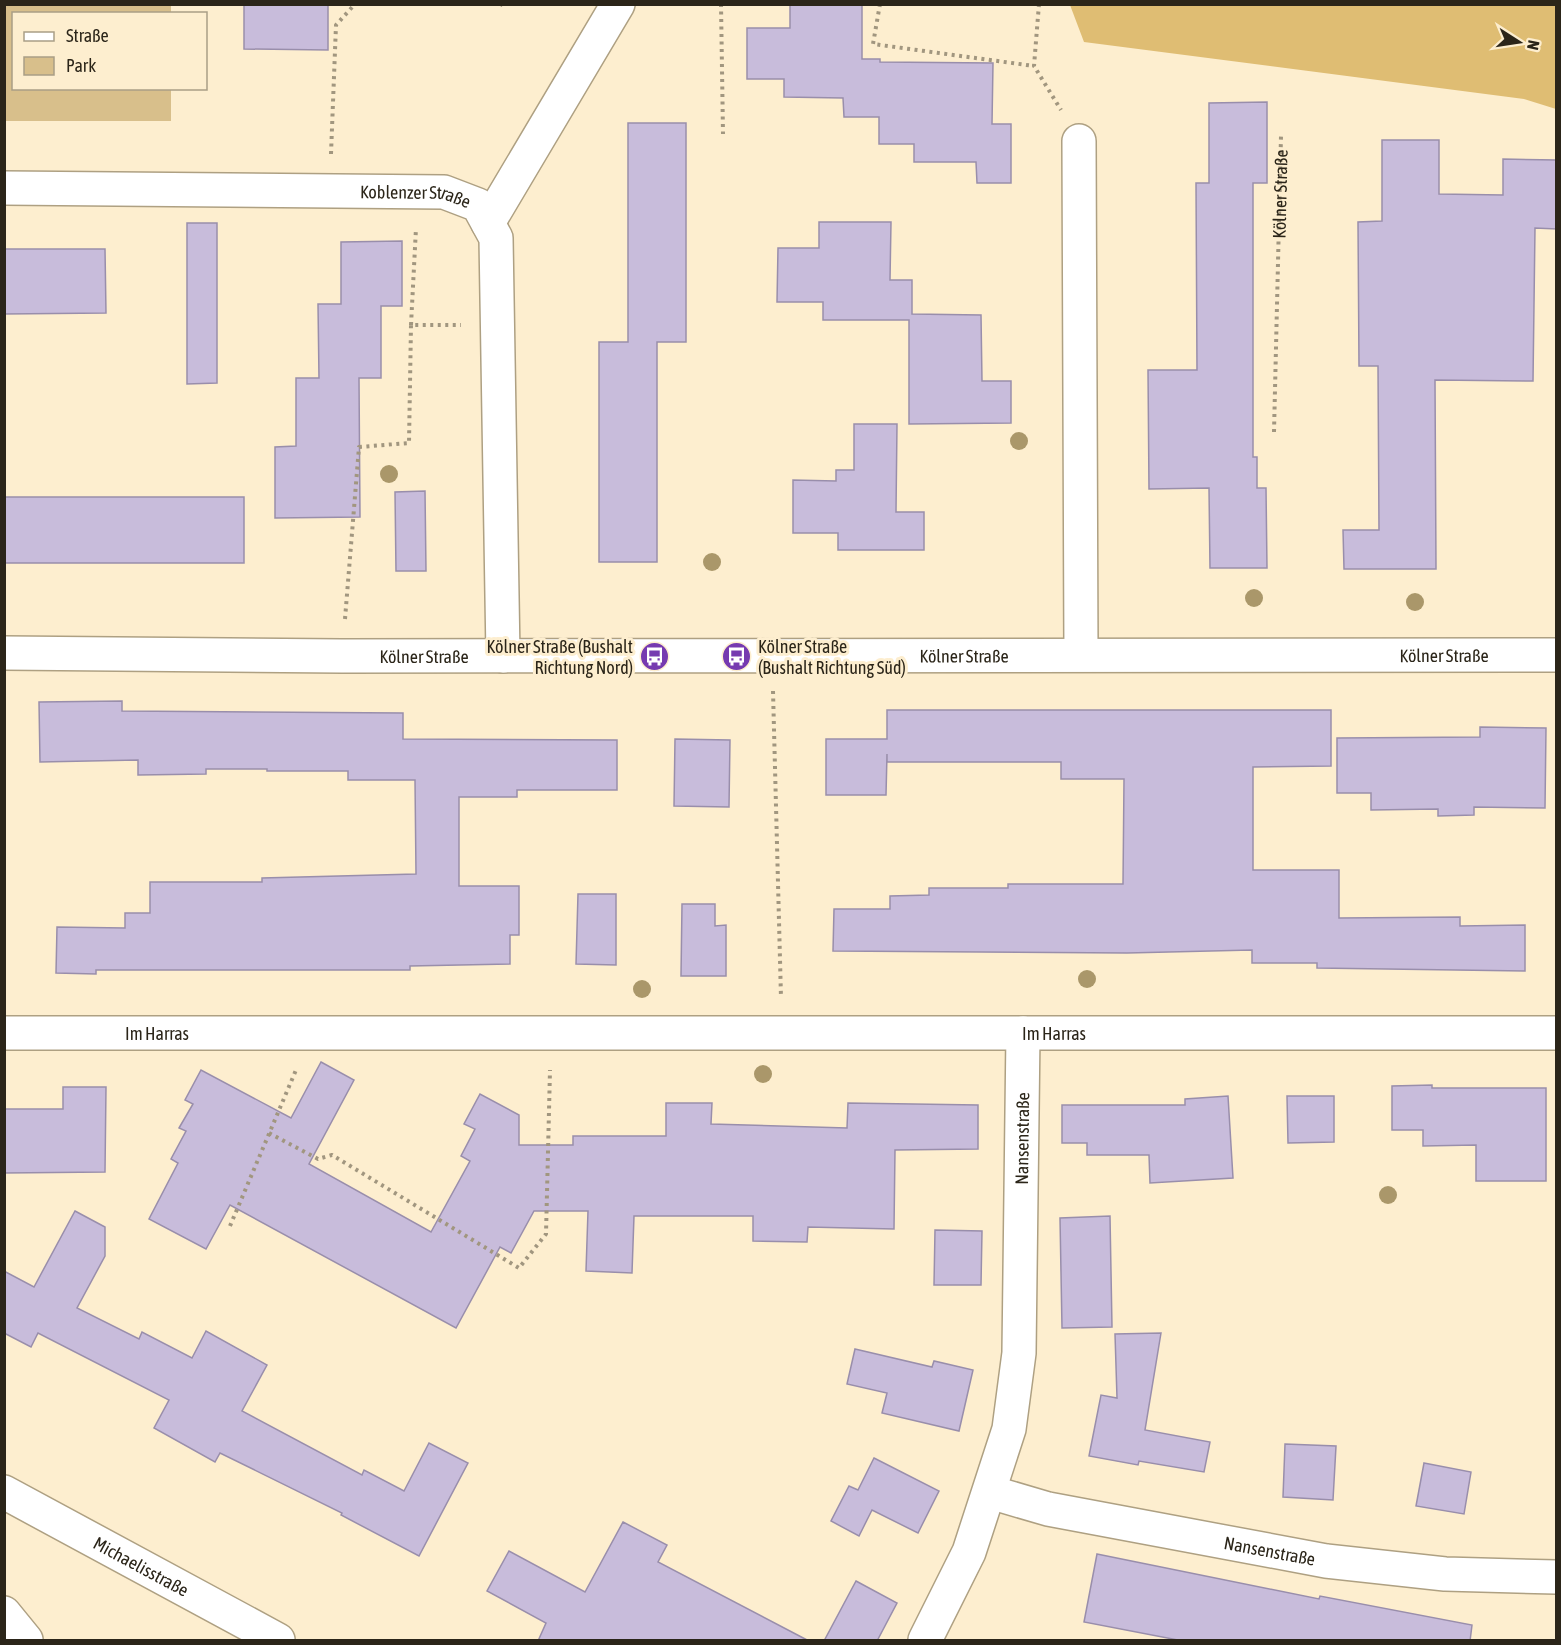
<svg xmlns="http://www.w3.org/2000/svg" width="1561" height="1645" viewBox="0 0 1561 1645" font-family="'Asap Condensed',sans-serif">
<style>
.green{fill:#d8bf8b}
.forest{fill:#dfbd73}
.building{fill:#c8bcdb;stroke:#998eab;stroke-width:1.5}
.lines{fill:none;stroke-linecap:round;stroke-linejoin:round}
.minor-casing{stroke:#aea082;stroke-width:36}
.path{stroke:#a1967f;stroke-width:4;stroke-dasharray:3 4.5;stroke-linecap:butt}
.minor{stroke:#fff;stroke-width:33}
.tree{fill:#aa976a}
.labels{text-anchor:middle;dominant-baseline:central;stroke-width:6;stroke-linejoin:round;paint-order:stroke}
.street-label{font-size:18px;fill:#2b2519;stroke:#fdeecf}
.poi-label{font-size:18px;fill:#2b2519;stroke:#fdeecf;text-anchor:end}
</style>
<rect width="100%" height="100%" fill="#fdeecf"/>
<!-- green -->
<polygon class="green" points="4,5 171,5 171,13 14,14 14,88 171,89 171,121 5,121"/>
<!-- forest -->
<polygon class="forest" points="1070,5 1556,5 1556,109 1524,99 1084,42"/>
<!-- building -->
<g class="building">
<polygon points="244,4 328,4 328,50 244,49"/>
<polygon points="790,4 862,4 862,59 880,59 880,62 993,63 992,124 1011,124 1011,183 977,183 976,162 914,162 914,144 879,144 879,117 844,117 843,98 784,97 784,79 747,79 747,28 790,28"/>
<polygon points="1267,102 1267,183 1253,183 1253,457 1257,457 1257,488 1266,488 1267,568 1210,568 1209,488 1149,489 1148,370 1197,370 1196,183 1209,183 1209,103"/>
<polygon points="628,123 686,123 686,342 657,342 657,562 599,562 599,342 628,342"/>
<polygon points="1382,140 1439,140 1439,194 1503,195 1503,159 1557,160 1557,229 1535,228 1533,381 1435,380 1436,569 1344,569 1343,530 1379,530 1378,366 1359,366 1358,222 1382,221"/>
<polygon points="819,222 891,222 890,280 912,280 912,314 981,315 982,381 1011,381 1011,423 909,424 909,320 823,320 823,302 777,302 778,248 819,248"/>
<polygon points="187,223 217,223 217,383 187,384"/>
<polygon points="402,241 402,306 381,306 381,378 359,378 360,517 275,518 275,447 296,446 296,378 319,378 318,304 341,304 341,242"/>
<polygon points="4,249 105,249 106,313 4,314"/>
<polygon points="854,424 897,424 896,512 924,512 924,550 838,550 838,533 793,533 793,480 836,481 836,470 854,470"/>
<polygon points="425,491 426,571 396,571 395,492"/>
<rect x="4" y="497" width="240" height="66"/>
<polygon points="122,701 122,711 403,713 403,739 617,740 617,790 517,790 517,797 459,797 459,886 519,886 519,935 510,935 510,964 410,966 410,970 96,970 96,974 56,973 57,927 125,928 125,913 150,913 150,882 262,882 262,878 416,874 415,780 348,780 348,771 267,771 267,769 206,769 206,774 138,775 138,760 40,762 39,702"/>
<polygon points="887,710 1331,710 1331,766 1253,767 1253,870 1339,870 1339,918 1460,917 1460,926 1525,925 1525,971 1317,968 1317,963 1252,963 1252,950 1127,953 833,951 834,909 890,909 890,896 929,895 929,888 1008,888 1008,884 1123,884 1124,779 1061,779 1061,762 887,762 887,754 886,795 826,795 826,739 887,739"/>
<polygon points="1480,727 1546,728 1545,808 1474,807 1474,815 1438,816 1438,809 1371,810 1371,793 1337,793 1337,738 1480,737"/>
<polygon points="675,739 730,740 729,807 674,806"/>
<polygon points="578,894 616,894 616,965 576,964"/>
<polygon points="682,904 715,904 715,926 726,925 726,976 681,976"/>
<polygon points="321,1062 354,1080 309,1164 431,1232 470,1161 461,1156 475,1129 464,1124 480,1094 519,1115 519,1145 573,1145 573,1136 666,1136 666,1103 712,1103 711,1124 847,1128 848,1103 978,1105 978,1149 895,1150 894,1229 808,1227 807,1242 753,1241 753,1216 634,1216 632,1273 586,1271 588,1211 534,1211 511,1253 500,1247 456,1328 230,1205 206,1249 149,1219 178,1163 171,1159 186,1131 179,1128 193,1104 185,1100 201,1070 291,1118"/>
<polygon points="1432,1085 1432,1088 1546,1088 1546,1181 1476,1181 1476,1145 1423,1146 1423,1130 1392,1130 1392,1086"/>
<polygon points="63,1087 106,1087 105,1172 4,1173 4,1109 63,1109"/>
<polygon points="1228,1096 1233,1178 1150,1183 1149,1155 1087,1155 1087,1143 1062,1143 1062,1105 1185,1105 1185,1099"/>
<polygon points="1287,1096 1334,1096 1334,1142 1288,1143"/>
<polygon points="75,1211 105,1227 105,1256 77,1308 139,1339 142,1332 192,1358 206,1331 267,1365 242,1411 362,1475 364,1470 404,1491 429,1443 468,1463 419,1556 341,1515 342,1513 220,1453 215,1462 154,1428 169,1400 38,1333 31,1347 4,1333 4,1271 34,1287"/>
<polygon points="1110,1216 1112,1327 1062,1328 1060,1218"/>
<polygon points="935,1230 982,1231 981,1285 934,1285"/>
<polygon points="1161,1333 1145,1430 1210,1442 1204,1472 1139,1461 1138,1465 1089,1456 1101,1395 1117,1398 1115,1334"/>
<polygon points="855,1349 932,1367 934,1361 973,1370 959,1431 882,1413 887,1393 847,1384"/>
<polygon points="1285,1444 1336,1446 1333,1500 1283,1497"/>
<polygon points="874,1458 939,1491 918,1533 872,1510 859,1536 831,1521 849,1486 858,1490"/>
<polygon points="1424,1463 1471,1472 1464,1514 1416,1506"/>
<polygon points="623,1522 667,1545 658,1562 809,1641 538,1641 546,1623 487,1591 509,1551 585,1592"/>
<polygon points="1097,1554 1319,1599 1320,1596 1472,1625 1470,1641 1183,1641 1084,1622"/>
<polygon points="856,1581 897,1603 877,1641 824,1641"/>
</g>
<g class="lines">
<defs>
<g id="minor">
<polyline points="1079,141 1081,654"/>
<path id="s2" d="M4,188l440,4 34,13 18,33 7,418"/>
<polyline points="488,223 618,4"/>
<path id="s3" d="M4,653l338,3 1214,-1"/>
<path id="s4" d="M4,1033h1552"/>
<path id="s5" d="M4,1492l274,148"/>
<path id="s6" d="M990,1492l58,17 278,52 119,13 111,3"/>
<polyline points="4,1613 26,1640"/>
<path id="s7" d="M925,1640l44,-88 40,-123 10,-76 4,-320"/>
</g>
</defs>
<!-- minor casing -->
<use href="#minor" class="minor-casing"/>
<!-- path -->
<g class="path">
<polyline points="721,4 723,134"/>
<polyline points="880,4 873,44 1034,66"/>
<polyline points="1039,4 1034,66 1061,110"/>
<polyline points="500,6 501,4"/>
<polyline points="331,154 336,25 355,4"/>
<polyline points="411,325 416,228"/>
<path id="s1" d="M1274,432l7,-296"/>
<polyline points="345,619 359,447 409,443 411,325 461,325"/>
<polyline points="773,691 781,998"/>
<polyline points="269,1133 318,1159 332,1155 519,1268 546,1234 550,1070"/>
<polyline points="230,1226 296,1070"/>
</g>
<!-- minor -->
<use href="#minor" class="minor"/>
</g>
<!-- trees -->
<g class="tree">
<circle cx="1019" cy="441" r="9"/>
<circle cx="389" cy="474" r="9"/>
<circle cx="712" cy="562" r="9"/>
<circle cx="1254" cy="598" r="9"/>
<circle cx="1415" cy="602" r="9"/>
<circle cx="1087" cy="979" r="9"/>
<circle cx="642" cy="989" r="9"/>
<circle cx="763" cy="1074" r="9"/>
<circle cx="1388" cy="1195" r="9"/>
</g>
<!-- icons -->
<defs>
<symbol id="bus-disc" viewBox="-11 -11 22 22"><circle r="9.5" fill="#763ab0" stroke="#fdeecf"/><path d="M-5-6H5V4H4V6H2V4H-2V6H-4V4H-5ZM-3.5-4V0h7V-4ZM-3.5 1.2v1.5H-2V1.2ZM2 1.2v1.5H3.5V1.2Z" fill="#fff"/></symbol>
</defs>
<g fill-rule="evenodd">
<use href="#bus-disc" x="638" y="640" width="33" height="33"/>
<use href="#bus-disc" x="720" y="640" width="33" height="33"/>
</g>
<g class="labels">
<!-- street labels -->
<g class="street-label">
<text stroke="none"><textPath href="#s1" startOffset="238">Kölner Straße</textPath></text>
<text stroke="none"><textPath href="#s2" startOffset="412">Koblenzer Straße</textPath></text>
<text stroke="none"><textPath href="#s3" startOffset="1440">Kölner Straße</textPath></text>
<text stroke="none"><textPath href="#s3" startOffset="960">Kölner Straße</textPath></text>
<text stroke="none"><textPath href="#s3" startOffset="420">Kölner Straße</textPath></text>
<text stroke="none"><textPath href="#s4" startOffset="153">Im Harras</textPath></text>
<text stroke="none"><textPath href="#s4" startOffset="1050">Im Harras</textPath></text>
<text stroke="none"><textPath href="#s7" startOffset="519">Nansenstraße</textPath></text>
<text stroke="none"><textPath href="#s6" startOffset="286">Nansenstraße</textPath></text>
<text stroke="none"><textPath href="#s5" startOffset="156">Michaelisstraße</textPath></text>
</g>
<!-- poi labels -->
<g class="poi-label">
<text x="633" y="646">Kölner Straße (Bushalt<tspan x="633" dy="21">Richtung Nord)</tspan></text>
<text x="758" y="646" text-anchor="start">Kölner Straße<tspan x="758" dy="21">(Bushalt Richtung Süd)</tspan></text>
</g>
</g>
<!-- border -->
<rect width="1561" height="1645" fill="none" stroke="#2b2519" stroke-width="12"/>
<!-- legend -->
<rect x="12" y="12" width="195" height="78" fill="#fdeecf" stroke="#a99e86" stroke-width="1.5"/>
<rect x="24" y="32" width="30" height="9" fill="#ffffff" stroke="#a99e86" stroke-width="1.5"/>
<text x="66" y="42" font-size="18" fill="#2b2519">Straße</text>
<rect x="24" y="57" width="30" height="18" fill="#d8bf8b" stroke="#a99e86" stroke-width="1.5"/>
<text x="66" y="72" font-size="18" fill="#2b2519">Park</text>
<!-- north arrow -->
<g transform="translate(1519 42) rotate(102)" stroke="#fdeecf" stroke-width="4.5" paint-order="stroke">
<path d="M0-4.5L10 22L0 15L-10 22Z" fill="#2b2519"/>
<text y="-9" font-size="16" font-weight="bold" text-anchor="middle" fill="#2b2519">N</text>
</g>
</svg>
